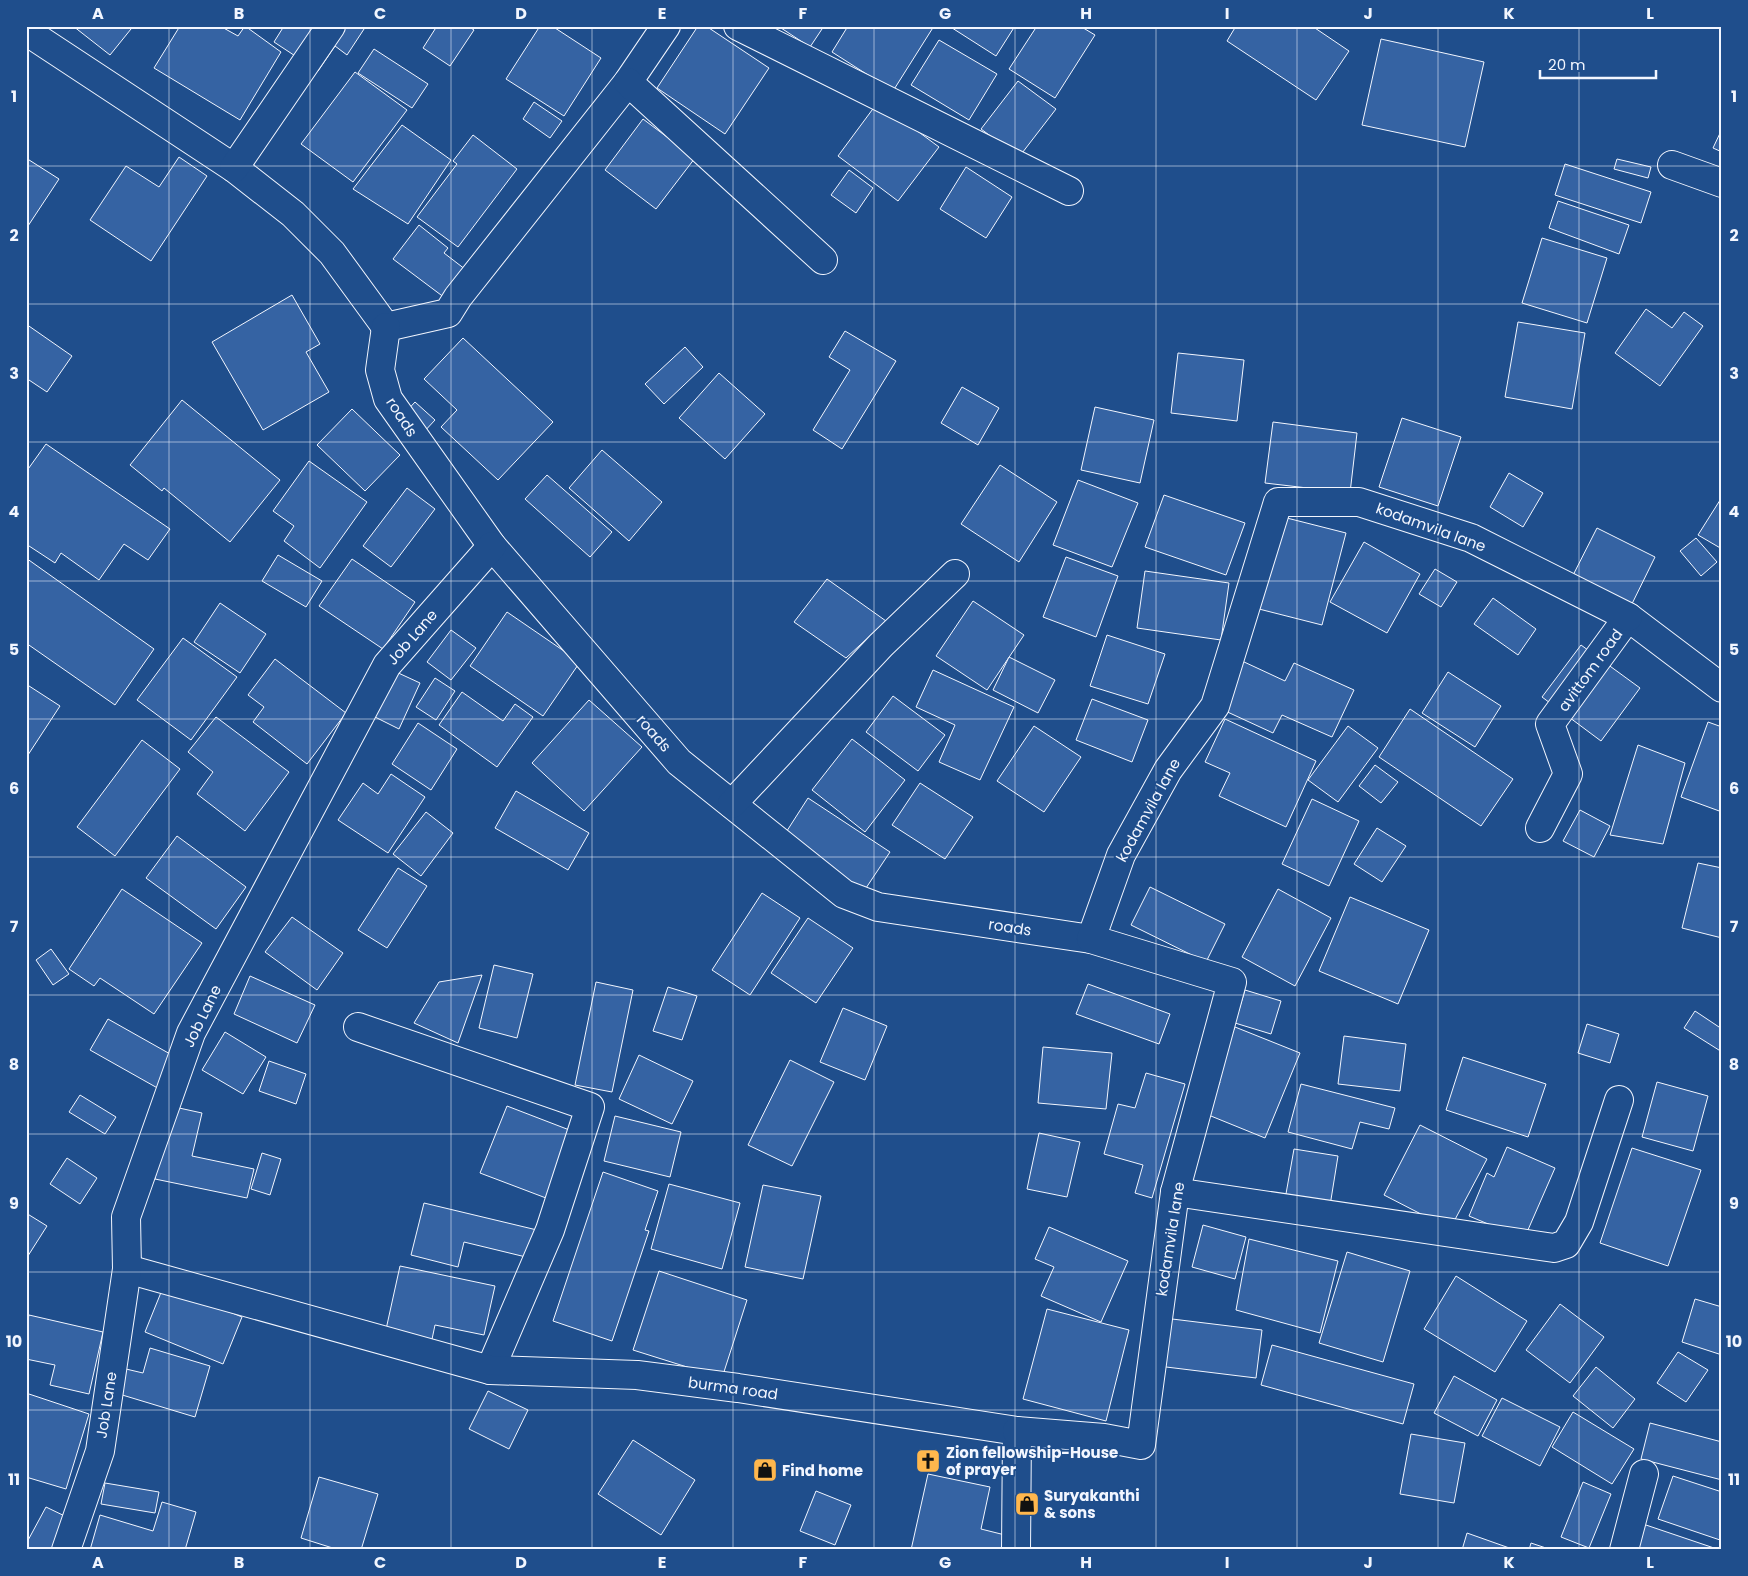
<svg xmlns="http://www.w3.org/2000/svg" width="1748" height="1576" viewBox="0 0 1748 1576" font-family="Poppins,sans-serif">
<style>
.building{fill:#3563a3;stroke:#f2f6ff}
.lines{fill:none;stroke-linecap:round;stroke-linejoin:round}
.minor-casing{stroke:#f2f6ff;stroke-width:30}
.minor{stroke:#1f4e8c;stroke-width:28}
.grid{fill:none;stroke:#f2f6ff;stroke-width:1;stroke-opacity:0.55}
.labels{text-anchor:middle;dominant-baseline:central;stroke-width:4;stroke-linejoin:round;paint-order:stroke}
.street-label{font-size:15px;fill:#f2f6ff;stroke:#1f4e8c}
.poi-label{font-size:15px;font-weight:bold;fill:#f2f6ff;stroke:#1f4e8c;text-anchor:start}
.neatline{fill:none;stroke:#f2f6ff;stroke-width:2}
.grid-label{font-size:16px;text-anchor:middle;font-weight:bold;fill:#f2f6ff}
</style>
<rect width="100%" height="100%" fill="#1f4e8c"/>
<!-- building -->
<g class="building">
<polygon points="73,26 128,26 131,29 110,55"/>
<polygon points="180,26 220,26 238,36 245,26 281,52 240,120 154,68"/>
<polygon points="284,26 366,26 347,55 335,46 318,71 274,42"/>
<polygon points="437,26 468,26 474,30 450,66 423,48"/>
<polygon points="540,26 552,26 601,58 564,116 506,79"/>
<polygon points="698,26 706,26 769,68 725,134 657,88"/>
<polygon points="778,26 824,26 810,47"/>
<polygon points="848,26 934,26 893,91 832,52"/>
<polygon points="949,26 1015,26 996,56"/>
<polygon points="1037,26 1080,26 1095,35 1055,98 1009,69"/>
<polygon points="1236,26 1312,26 1349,51 1316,100 1227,41"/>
<polygon points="1381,39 1484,62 1465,147 1362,125"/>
<polygon points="939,40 997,74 969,120 911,85"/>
<polygon points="374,49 428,84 412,108 358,73"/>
<polygon points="355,72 407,110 353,182 301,144"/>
<polygon points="1018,81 1056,109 1019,157 981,129"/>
<polygon points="534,102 562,121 550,138 523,119"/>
<polygon points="878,102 939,147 898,201 838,156"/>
<polygon points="643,119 695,158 656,209 605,170"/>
<polygon points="402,125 451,160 408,224 353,189"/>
<polygon points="1722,129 1722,152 1713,148"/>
<polygon points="473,135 517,169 458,247 417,217 457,164 453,161"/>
<polygon points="179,157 207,176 151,261 90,220 126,166 159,187"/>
<polygon points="26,158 59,179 26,229"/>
<polygon points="1617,159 1651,167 1648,178 1614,169"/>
<polygon points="1565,164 1651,192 1641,223 1555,195"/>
<polygon points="966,167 1012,197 986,238 940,209"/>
<polygon points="849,170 873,188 856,213 831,195"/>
<polygon points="1558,201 1629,225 1619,254 1549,228"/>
<polygon points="419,225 448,248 444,253 470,273 449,301 393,259"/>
<polygon points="1542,238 1607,258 1587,323 1522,303"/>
<polygon points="292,295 320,344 306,352 329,392 263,430 212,342"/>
<polygon points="1646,309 1672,328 1684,312 1703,326 1660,386 1615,353"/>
<polygon points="1518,322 1585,333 1572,409 1505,397"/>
<polygon points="26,324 72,356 47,392 26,378"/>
<polygon points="845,331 896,361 842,449 813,430 850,370 829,357"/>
<polygon points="463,338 553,422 498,480 441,427 457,410 424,379"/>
<polygon points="685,347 703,367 664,404 645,384"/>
<polygon points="1178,353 1244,360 1237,421 1171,413"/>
<polygon points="719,373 765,414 725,459 679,418"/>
<polygon points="962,387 999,408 978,445 941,423"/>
<polygon points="182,400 280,480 230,542 164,488 162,491 130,465"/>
<polygon points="415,402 435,420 422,434 402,416"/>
<polygon points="1095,407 1154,420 1140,483 1081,470"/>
<polygon points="352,409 400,455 365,491 317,445"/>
<polygon points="1402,418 1461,437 1438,506 1379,487"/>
<polygon points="1273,422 1357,433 1350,493 1265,483"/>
<polygon points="46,444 170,529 148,560 124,544 99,580 61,553 55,563 26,544 26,472"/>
<polygon points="602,450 662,502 629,541 569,488"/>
<polygon points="309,461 367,502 320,568 284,541 294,526 273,511"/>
<polygon points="1000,465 1057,502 1019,562 961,524"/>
<polygon points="1509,473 1543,493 1523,527 1490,507"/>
<polygon points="547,475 612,532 590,557 525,499"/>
<polygon points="1078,480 1138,503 1112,567 1053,545"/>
<polygon points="407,488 435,509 391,567 363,546"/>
<polygon points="1164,495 1245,523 1226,575 1145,547"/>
<polygon points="1722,497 1722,549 1698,535"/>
<polygon points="1279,516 1346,533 1322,625 1255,608"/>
<polygon points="1597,528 1655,557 1626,616 1567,587"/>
<polygon points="1696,538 1717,562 1701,576 1680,551"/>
<polygon points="1364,542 1420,574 1387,633 1330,602"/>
<polygon points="278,555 322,581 306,607 262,581"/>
<polygon points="1066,557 1118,576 1096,637 1043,617"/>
<polygon points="26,558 154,649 115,705 26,643"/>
<polygon points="352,559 415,602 383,649 319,606"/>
<polygon points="1435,569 1457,582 1441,607 1419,594"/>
<polygon points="1145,571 1229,583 1221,640 1137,628"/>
<polygon points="827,579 886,621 846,658 794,622"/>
<polygon points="1493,598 1536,629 1518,655 1474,624"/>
<polygon points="973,601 1024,635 987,690 936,656"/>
<polygon points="220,603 266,634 240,673 194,642"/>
<polygon points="507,612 580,662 543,716 470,666"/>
<polygon points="451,630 476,648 451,680 427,662"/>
<polygon points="1107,635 1165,654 1148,704 1090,686"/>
<polygon points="183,638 237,677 191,740 137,700"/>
<polygon points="1581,645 1640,688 1601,741 1542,697"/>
<polygon points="1009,657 1055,680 1038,713 993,690"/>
<polygon points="275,659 346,713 307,764 253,722 264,707 248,695"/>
<polygon points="1242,661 1285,681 1294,663 1354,690 1332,737 1282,715 1273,733 1221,709"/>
<polygon points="933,670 1014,707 980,780 939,762 955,725 916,707"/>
<polygon points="394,671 420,683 399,729 373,716"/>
<polygon points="1448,672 1501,706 1475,747 1422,713"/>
<polygon points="435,678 455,691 436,720 416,707"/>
<polygon points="26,684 60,706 26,758"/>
<polygon points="462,692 503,721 515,704 533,717 497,767 439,725"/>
<polygon points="893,696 945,735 918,771 866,732"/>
<polygon points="1092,699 1148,720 1132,762 1076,740"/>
<polygon points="589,700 642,747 584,811 532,763"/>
<polygon points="1410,709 1513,779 1481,826 1379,757"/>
<polygon points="216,717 289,772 245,831 197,794 213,772 188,752"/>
<polygon points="1225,719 1316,761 1286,827 1219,796 1230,773 1205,762"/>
<polygon points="1708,722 1722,727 1722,812 1681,797"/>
<polygon points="418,723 457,749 431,790 392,764"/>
<polygon points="1034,726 1081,757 1044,812 997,781"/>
<polygon points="1348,726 1378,748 1338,802 1308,780"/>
<polygon points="852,739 905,780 865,832 812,790"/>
<polygon points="142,740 180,769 115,856 77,827"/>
<polygon points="1638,745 1685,763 1663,844 1610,835"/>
<polygon points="1375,765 1398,782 1381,803 1359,786"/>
<polygon points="391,774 425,797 388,853 338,820 363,783 378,794"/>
<polygon points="920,783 973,817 945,859 892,825"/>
<polygon points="516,791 589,833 568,870 495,828"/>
<polygon points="808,798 890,852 864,891 783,837"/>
<polygon points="1312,799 1359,821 1329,886 1282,864"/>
<polygon points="1580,810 1610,826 1594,857 1563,841"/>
<polygon points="426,812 453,833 421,876 393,854"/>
<polygon points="1377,828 1406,846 1382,882 1354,864"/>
<polygon points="177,836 246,887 216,929 146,878"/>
<polygon points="1698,863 1722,868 1722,938 1682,928"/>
<polygon points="398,868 427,886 387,948 358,930"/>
<polygon points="1150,887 1225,924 1206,962 1131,925"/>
<polygon points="122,889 202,943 154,1014 100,978 94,986 69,969"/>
<polygon points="1278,889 1331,918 1295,986 1242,957"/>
<polygon points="762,893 800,918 750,995 712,970"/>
<polygon points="1350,897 1429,930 1398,1004 1319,971"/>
<polygon points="292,917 343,953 317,990 265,952"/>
<polygon points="808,918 853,948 816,1003 771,973"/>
<polygon points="51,949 69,974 53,985 36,960"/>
<polygon points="494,965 533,974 517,1038 479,1028"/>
<polygon points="482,975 458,1043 414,1023 439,982"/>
<polygon points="250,976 315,1005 297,1043 234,1014"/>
<polygon points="596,982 633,990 612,1092 575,1085"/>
<polygon points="1088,984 1170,1014 1159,1044 1076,1014"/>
<polygon points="668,987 697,996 682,1040 653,1031"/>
<polygon points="1245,990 1281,1001 1271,1034 1235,1023"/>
<polygon points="843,1008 887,1026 865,1080 820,1062"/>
<polygon points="1695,1011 1722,1029 1722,1052 1684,1028"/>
<polygon points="108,1019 179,1059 161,1090 90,1050"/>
<polygon points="1587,1024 1619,1034 1610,1063 1578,1053"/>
<polygon points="1235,1027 1300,1053 1265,1138 1206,1114 1220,1082 1213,1079"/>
<polygon points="225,1032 266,1057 243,1094 202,1070"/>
<polygon points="1344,1036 1406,1044 1400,1091 1338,1084"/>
<polygon points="1043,1047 1112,1053 1106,1109 1038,1103"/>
<polygon points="639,1055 693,1081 672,1124 619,1099"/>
<polygon points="1463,1057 1546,1084 1528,1137 1446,1110"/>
<polygon points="790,1060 834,1082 792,1166 748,1145"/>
<polygon points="269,1061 306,1074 296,1104 259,1091"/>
<polygon points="1146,1073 1185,1084 1152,1198 1135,1193 1143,1165 1104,1154 1118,1104 1135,1108"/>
<polygon points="1657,1082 1708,1096 1693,1151 1642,1137"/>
<polygon points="1301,1084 1395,1108 1389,1129 1360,1122 1352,1149 1288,1132"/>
<polygon points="80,1095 116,1117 105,1134 69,1112"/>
<polygon points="170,1106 202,1113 192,1156 254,1169 247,1198 155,1179"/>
<polygon points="507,1106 572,1131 546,1198 480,1173"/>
<polygon points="615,1116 681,1132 670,1177 604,1161"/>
<polygon points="1420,1125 1487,1159 1450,1229 1384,1195"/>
<polygon points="1039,1133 1080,1142 1067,1197 1027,1189"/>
<polygon points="1507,1147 1555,1168 1524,1239 1469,1216 1487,1173 1494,1177"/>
<polygon points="1632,1148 1701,1170 1668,1266 1600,1243"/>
<polygon points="1294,1149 1338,1156 1329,1212 1284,1205"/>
<polygon points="262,1153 281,1159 270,1195 251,1189"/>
<polygon points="67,1158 97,1178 80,1204 50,1184"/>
<polygon points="603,1172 658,1191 645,1230 649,1231 612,1341 553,1321"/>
<polygon points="669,1184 740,1203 722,1269 651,1249"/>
<polygon points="763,1185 821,1196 803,1279 745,1267"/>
<polygon points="424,1203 537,1230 530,1258 464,1242 458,1267 411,1255"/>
<polygon points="26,1213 47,1226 26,1259"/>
<polygon points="1203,1225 1246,1237 1235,1279 1192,1267"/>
<polygon points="1049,1227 1128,1261 1101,1322 1041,1296 1054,1267 1035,1259"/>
<polygon points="1249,1239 1338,1261 1320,1333 1236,1310"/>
<polygon points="1347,1252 1410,1271 1383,1362 1319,1343"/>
<polygon points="400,1266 495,1286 484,1335 435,1325 431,1344 385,1334"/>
<polygon points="659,1271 747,1300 722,1378 633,1350"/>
<polygon points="1456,1276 1527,1321 1495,1372 1424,1329"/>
<polygon points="164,1285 242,1317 223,1364 145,1332"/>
<polygon points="1695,1299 1722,1307 1722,1355 1682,1342"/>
<polygon points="1560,1304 1604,1337 1570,1383 1526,1350"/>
<polygon points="1047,1309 1129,1330 1106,1421 1023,1399"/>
<polygon points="29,1315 103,1332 89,1394 50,1385 55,1365 26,1359 26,1327"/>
<polygon points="1164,1318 1262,1330 1256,1378 1158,1366"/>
<polygon points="1272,1345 1414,1384 1403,1424 1261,1385"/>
<polygon points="150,1348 210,1366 195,1417 119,1394 126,1369 143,1373"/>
<polygon points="1678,1352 1708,1370 1686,1402 1657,1383"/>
<polygon points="1596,1367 1635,1399 1613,1428 1573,1396"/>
<polygon points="1454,1376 1497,1400 1478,1436 1434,1413"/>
<polygon points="488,1391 528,1410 509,1449 469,1429"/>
<polygon points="26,1393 89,1414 66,1489 26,1477"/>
<polygon points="1502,1398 1560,1427 1540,1466 1482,1436"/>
<polygon points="1573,1412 1634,1449 1612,1484 1552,1447"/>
<polygon points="1650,1423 1722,1442 1722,1480 1641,1459"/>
<polygon points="1411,1434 1465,1443 1454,1503 1400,1494"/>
<polygon points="633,1440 695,1480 661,1535 598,1494"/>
<polygon points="928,1474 990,1487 981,1529 1009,1536 1005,1550 911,1550"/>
<polygon points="1673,1476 1722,1492 1720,1540 1658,1519"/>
<polygon points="319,1477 378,1494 361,1550 339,1550 301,1538"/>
<polygon points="1583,1482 1611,1494 1589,1548 1561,1537"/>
<polygon points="105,1483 159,1492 155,1513 101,1504"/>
<polygon points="816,1491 851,1505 835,1545 800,1531"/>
<polygon points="162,1502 196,1512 185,1550 90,1550 100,1515 153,1531"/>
<polygon points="46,1507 73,1520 57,1550 26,1550 26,1544"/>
<polygon points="1643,1524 1720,1550 1634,1550"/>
<polygon points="1467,1533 1515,1550 1462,1550"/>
<polygon points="1531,1543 1552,1550 1529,1550"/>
</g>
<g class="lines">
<defs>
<g id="minor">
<polyline points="738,26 1069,191"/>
<polyline points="26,31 234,168 293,214 332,253 386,327 448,313 458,297 628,82 666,26"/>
<polyline points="628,82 823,260"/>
<polyline points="1672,165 1722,183"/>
<polyline points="234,168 331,26"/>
<polyline points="386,327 380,370 388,399 492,546 679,762 844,894 878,907 1091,939"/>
<polyline points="732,804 881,645 955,574"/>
<polyline points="1540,828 1568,774 1550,724 1628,617 1722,688"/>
<polyline points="358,1027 590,1107 550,1230 490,1370"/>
<polyline points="1175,1192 1554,1248 1566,1244 1579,1222 1619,1100"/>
<polyline points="127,1269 490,1370 637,1375 738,1388 1017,1431 1016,1550"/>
<polyline points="1017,1431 1104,1438 1141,1445 1175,1192 1232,982 1091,939 1121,855 1168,770 1215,706 1278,502 1359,502 1471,538 1628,617"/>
<polyline points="66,1550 100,1451 127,1269 126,1217 191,1033 387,665 492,546"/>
<polyline points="1624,1550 1644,1474"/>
</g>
</defs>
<!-- minor casing -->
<use href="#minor" class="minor-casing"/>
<!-- minor -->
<use href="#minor" class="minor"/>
</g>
<!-- grid -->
<path class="grid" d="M169,26v1524M310,26v1524M451,26v1524M592,26v1524M733,26v1524M874,26v1524M1015,26v1524M1156,26v1524M1297,26v1524M1438,26v1524M1579,26v1524M26,166h1696M26,304h1696M26,442h1696M26,581h1696M26,719h1696M26,857h1696M26,995h1696M26,1134h1696M26,1272h1696M26,1410h1696"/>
<!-- icons -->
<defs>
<symbol id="church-square" viewBox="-11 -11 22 22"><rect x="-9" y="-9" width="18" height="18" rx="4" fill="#ffb74d" stroke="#1f4e8c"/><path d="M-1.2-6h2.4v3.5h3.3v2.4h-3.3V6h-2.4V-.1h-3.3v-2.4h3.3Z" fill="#111"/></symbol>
<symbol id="shop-square" viewBox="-11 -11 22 22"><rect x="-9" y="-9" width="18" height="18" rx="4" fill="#ffb74d" stroke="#1f4e8c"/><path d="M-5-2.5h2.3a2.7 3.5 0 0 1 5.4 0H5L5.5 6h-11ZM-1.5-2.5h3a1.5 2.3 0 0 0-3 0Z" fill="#111"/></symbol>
</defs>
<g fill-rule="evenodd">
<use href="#church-square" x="914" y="1447" width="28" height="28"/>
<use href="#shop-square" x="751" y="1456" width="28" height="28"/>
<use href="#shop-square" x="1013" y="1490" width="28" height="28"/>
</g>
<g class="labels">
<!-- street labels -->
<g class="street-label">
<text transform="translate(402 417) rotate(57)">roads</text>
<text transform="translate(1431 527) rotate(20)">kodamvila lane</text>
<text transform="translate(412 637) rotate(-49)">Job Lane</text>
<text transform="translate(1590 670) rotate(-54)">avittom road</text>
<text transform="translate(654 733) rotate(49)">roads</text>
<text transform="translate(1148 810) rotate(-61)">kodamvila lane</text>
<text transform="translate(1010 927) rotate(9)">roads</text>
<text transform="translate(202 1016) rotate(-64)">Job Lane</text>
<text transform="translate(1170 1239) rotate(-81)">kodamvila lane</text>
<text transform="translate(733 1388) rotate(8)">burma road</text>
<text transform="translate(106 1405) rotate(-81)">Job Lane</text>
</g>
<!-- poi labels -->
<g class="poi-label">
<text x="946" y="1452">Zion fellowship-House<tspan x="946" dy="17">of prayer</tspan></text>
<text x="782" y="1470">Find home</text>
<text x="1044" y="1495">Suryakanthi<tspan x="1044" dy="17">&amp; sons</tspan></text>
</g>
</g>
<!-- border -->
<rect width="1748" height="1576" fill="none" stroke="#1f4e8c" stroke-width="55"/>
<!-- scale -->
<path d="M1540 70v8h116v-8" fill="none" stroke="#f2f6ff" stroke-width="2.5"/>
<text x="1548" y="70" font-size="15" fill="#f2f6ff" stroke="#1f4e8c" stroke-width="4" paint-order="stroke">20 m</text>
<rect x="28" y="28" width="1692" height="1520" class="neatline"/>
<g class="grid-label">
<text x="98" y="19">A</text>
<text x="239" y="19">B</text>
<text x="380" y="19">C</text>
<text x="521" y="19">D</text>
<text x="662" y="19">E</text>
<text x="803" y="19">F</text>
<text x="945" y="19">G</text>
<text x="1086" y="19">H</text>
<text x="1227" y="19">I</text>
<text x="1368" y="19">J</text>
<text x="1509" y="19">K</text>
<text x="1650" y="19">L</text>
<text x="14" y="102">1</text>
<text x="1734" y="102">1</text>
<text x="14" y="241">2</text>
<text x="1734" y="241">2</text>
<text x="14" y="379">3</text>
<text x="1734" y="379">3</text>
<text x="14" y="517">4</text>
<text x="1734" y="517">4</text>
<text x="14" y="655">5</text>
<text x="1734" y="655">5</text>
<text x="14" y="794">6</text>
<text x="1734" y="794">6</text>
<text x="14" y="932">7</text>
<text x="1734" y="932">7</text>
<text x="14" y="1070">8</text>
<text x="1734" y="1070">8</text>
<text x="14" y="1209">9</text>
<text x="1734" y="1209">9</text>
<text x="14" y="1347">10</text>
<text x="1734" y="1347">10</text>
<text x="14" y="1485">11</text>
<text x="1734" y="1485">11</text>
<text x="98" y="1568">A</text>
<text x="239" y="1568">B</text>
<text x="380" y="1568">C</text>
<text x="521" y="1568">D</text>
<text x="662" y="1568">E</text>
<text x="803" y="1568">F</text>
<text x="945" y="1568">G</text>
<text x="1086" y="1568">H</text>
<text x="1227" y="1568">I</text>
<text x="1368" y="1568">J</text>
<text x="1509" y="1568">K</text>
<text x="1650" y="1568">L</text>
</g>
</svg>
